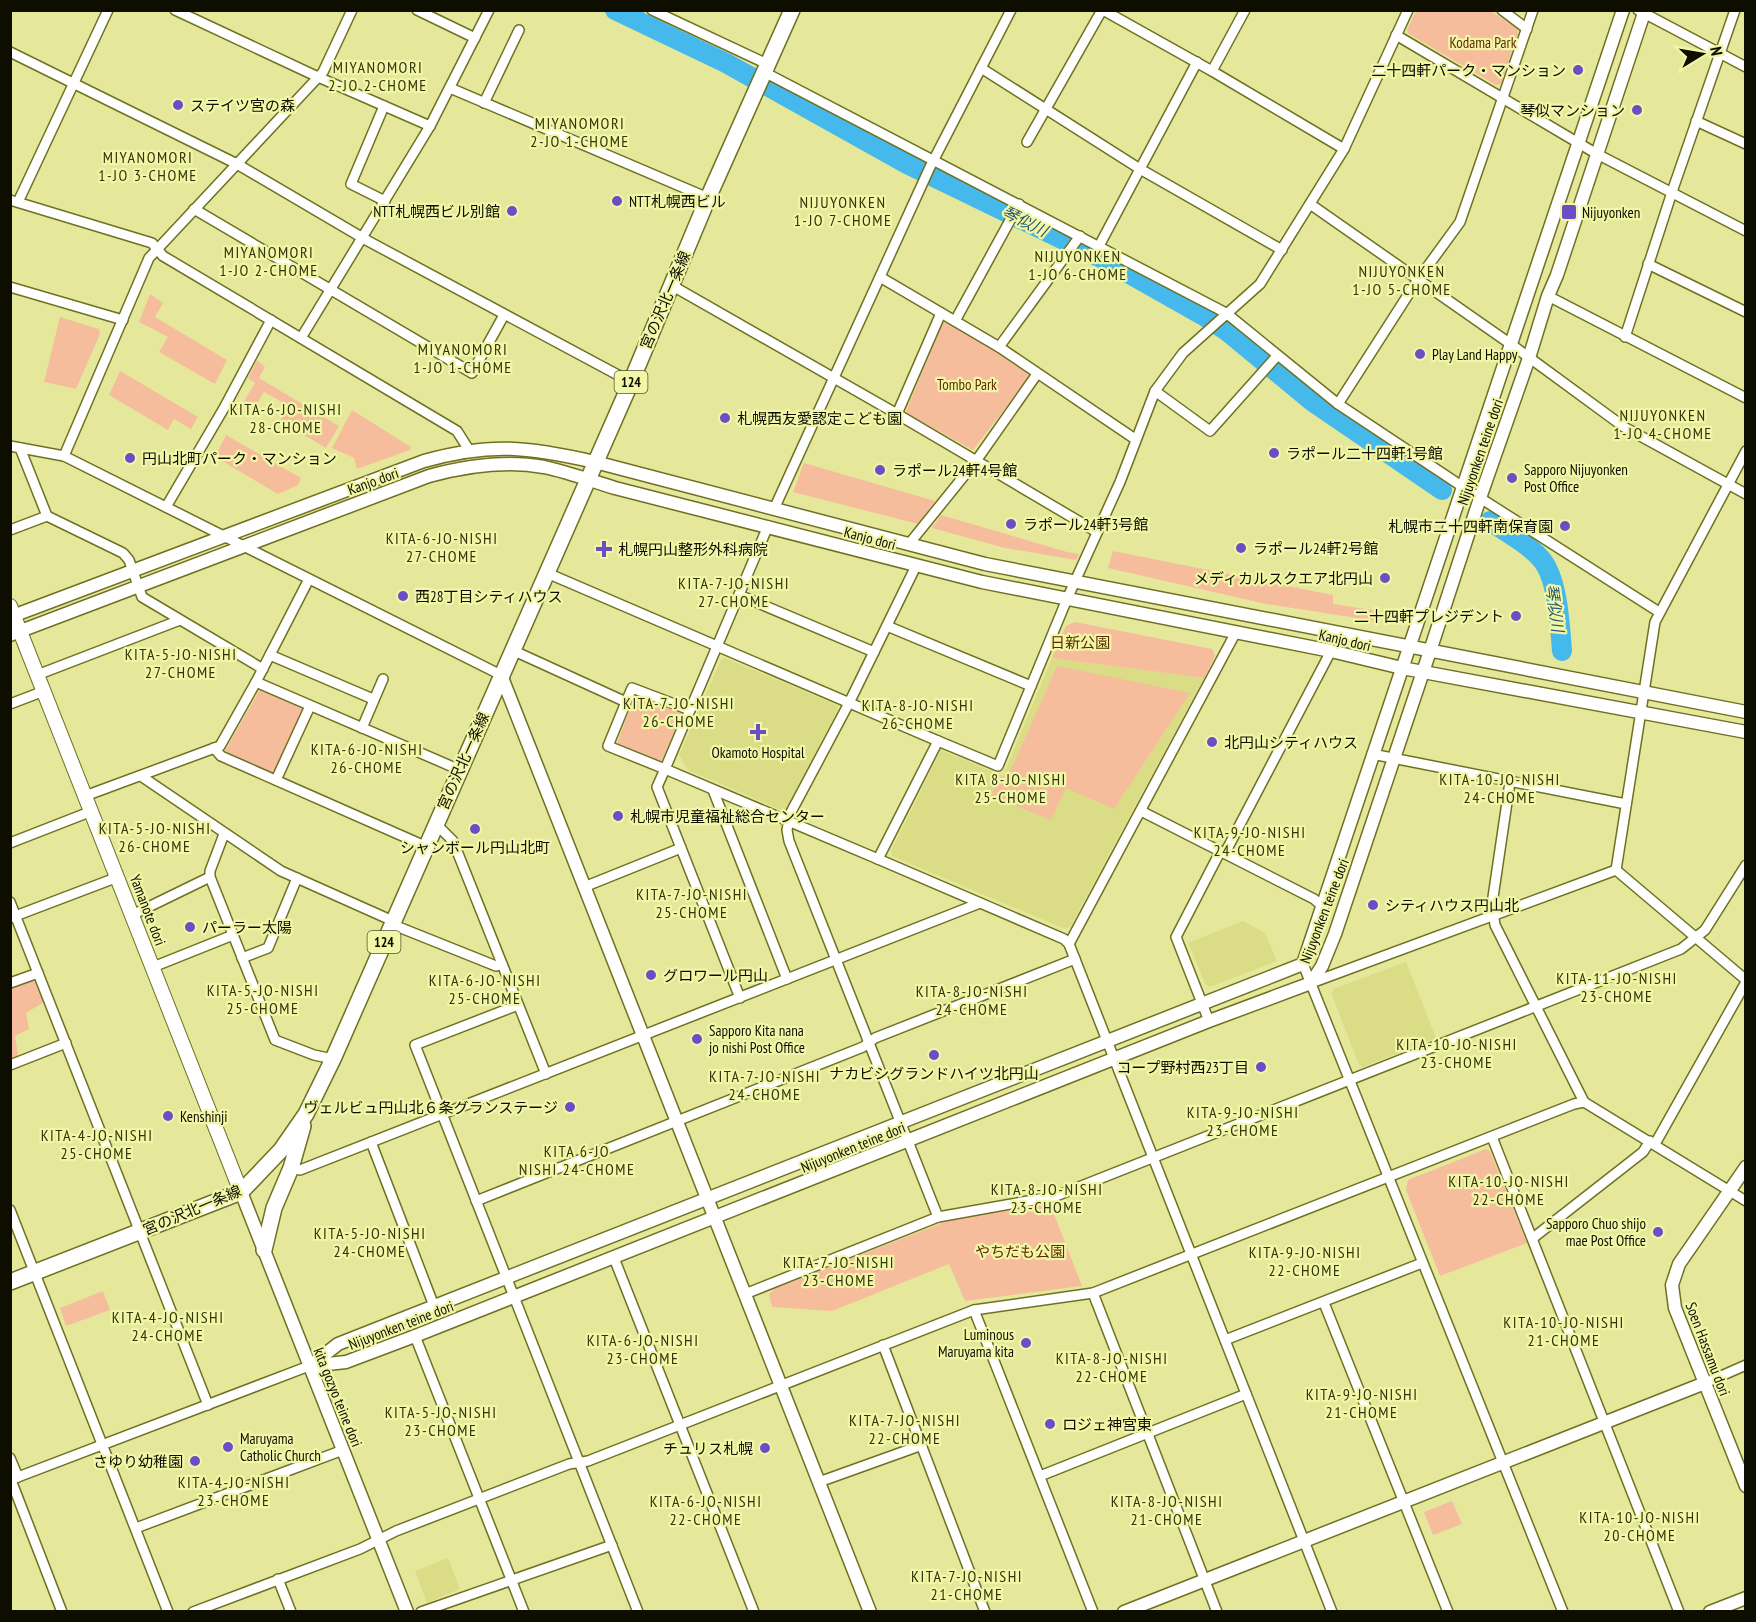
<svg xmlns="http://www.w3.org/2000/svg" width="1756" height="1622" viewBox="0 0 1756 1622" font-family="'PT Sans Narrow','Noto Sans JP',sans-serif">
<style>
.built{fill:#dadd86}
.green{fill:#f6bd9d}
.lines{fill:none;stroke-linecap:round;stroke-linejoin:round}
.river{stroke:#45b9eb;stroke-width:20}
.minor-casing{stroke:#6f7022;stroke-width:12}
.tertiary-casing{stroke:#6f7022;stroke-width:15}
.secondary-casing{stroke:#6f7022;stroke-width:16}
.primary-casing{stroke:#6f7022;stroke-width:18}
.minor{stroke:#fff;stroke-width:9}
.tertiary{stroke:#fff;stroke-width:12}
.secondary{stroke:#fff;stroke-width:14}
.primary{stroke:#fff;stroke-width:15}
.poi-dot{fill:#6c4dc6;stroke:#f2f6a7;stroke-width:2}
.labels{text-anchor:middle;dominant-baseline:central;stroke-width:4.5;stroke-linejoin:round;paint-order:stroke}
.shield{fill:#f2f6a7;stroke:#525432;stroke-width:1.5}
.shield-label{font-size:14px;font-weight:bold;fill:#0d0e00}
.park-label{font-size:15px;fill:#602a00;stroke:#f2f6a7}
.poi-label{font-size:15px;fill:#0d0e00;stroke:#f2f6a7;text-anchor:start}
.street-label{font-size:15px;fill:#0d0e00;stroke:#f2f6a7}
.neighbourhood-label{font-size:16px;letter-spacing:1.5px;fill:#33340a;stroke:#f2f6a7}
.water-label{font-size:16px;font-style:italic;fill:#2a586e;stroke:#f2f6a7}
</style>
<rect width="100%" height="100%" fill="#e5e89a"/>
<!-- built -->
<g class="built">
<polygon points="725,658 837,705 838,709 786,810 783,811 688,770 679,755 721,660"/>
<polygon points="1052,658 1204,678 1070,927 1065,929 892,856 891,851 941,750 1003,776"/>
<polygon points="1243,921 1265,933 1277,961 1210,987 1206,985 1188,943"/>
<polygon points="1406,962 1436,1038 1363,1067 1359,1065 1332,995 1333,989"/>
<polygon points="448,1558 460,1589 427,1603 415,1571"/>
</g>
<!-- green -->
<g class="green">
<polygon points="1489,10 1517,28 1518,33 1501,84 1496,85 1409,34 1407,30 1416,11"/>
<polygon points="150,294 163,303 155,317 227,360 215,384 159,352 168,337 139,322"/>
<polygon points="60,317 99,329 100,334 76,389 44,382"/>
<polygon points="949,322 1000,351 1029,371 1031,375 973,450 908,414 906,411 943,323"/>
<polygon points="257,360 265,367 259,378 339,426 326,448 280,421 289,406 264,392 255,407 244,401 255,383 248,378"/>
<polygon points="120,371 198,417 191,429 174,419 168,430 109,395"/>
<polygon points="352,410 411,447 410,450 357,469 354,458 332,448"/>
<polygon points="226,435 301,478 298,485 278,494 215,457"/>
<polygon points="804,463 935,501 918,524 793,492"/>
<polygon points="941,515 1067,552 1079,554 1076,560 1005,548 932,528"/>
<polygon points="1113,551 1333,595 1333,604 1378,611 1376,621 1266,604 1108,568"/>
<polygon points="1075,622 1212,649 1215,656 1204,678 1052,658 1066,626"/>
<polygon points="1057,666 1190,693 1114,809 1066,788 1051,820 991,796 999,778 1009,774"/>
<polygon points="260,689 266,690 306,708 276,775 225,751"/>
<polygon points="636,693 683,711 661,762 616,746"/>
<polygon points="32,976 44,1002 26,1013 29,1029 15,1036 18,1056 11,1059 11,986"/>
<polygon points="1486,1149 1490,1151 1527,1243 1440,1276 1406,1190 1408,1180"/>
<polygon points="1050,1204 1082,1286 965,1301 949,1264 832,1311 772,1307 769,1294 774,1289 952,1219"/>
<polygon points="103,1291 110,1310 66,1326 60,1308"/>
<polygon points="1452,1501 1462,1524 1433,1535 1424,1512"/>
</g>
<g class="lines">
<!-- river -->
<g class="river">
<polyline points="615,10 726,63 907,164 1103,259 1204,316 1228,332 1313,402 1442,490"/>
<path d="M1490,521c17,12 39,23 52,39 16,20 18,66 20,91"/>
</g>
<defs>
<g id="minor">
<polyline points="175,10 318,77 430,126"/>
<polyline points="417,10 475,38"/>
<polyline points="652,10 767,64"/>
<polyline points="1103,10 1212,71 1344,149"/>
<polyline points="1502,10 1527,29"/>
<polyline points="1638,10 1746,67"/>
<polyline points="1396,35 1597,154 1746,231"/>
<polyline points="10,52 237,164 368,241 631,382"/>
<polyline points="981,68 1140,169 1282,250"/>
<polyline points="1212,71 1245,10"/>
<polyline points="764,72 1226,313 1338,404 1463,487 1659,612"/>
<polyline points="450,88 708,198"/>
<polyline points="484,103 519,30"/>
<polyline points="384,106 351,184 385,201"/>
<polyline points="1696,121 1746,144"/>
<polyline points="1027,142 1102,10"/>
<polyline points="10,200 152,243 163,256 457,431 469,450"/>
<polyline points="18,202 108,10"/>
<polyline points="1310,204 1512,345 1624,427 1746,494"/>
<polyline points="194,209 472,373 504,315"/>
<polyline points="1099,246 1197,62"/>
<polyline points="1648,264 1746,312"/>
<polyline points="880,277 999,347 1135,439"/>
<polyline points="671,285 897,414 1097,532"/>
<polyline points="10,287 123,320"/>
<polyline points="1548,296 1746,398"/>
<polyline points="955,321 1019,204"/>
<polyline points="1625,337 1674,186 1735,10"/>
<polyline points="301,338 430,126 489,10"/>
<polyline points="999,347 1080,236"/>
<polyline points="1155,391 1210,431 1277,356"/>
<polyline points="1338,404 1417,281 1460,222 1533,10"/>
<polyline points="897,414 941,313"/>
<polyline points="10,446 64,456 501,675"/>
<polyline points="20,448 47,516"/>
<polyline points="64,456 149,258 323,72 352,10"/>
<polyline points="166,507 224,408 271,320"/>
<polyline points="774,509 930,167 1011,10"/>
<polyline points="10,530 47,516 123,553 129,560 142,597 263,669"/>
<polyline points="909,544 976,461 1037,374"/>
<polyline points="916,566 849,703 790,814 787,830 789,841 938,1217"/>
<polyline points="547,573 938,741"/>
<polyline points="739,595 874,652"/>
<polyline points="887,626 1031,686"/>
<polyline points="512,650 626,702 632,688 690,710"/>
<polyline points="270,655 373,699"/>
<polyline points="37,675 180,620"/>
<polyline points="256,682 460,770"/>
<polyline points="626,702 608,746 665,769 768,526"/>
<polyline points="10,704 44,691"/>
<polyline points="362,728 383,679"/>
<polyline points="214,748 221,756 425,846"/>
<polyline points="1372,754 1626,804"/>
<polyline points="141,776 281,871 393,921"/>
<polyline points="276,780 310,706"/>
<polyline points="1510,782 1492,904 1495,925 1584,1102"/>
<polyline points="713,790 787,979"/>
<polyline points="85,796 220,746 256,682 309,579"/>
<polyline points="1141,811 1314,899 1321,905"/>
<polyline points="436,824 453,841 546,1074"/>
<polyline points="224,834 210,871 210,877 275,1040 314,1055 333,1059"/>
<polyline points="10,843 92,811"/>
<polyline points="1225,853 1331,651"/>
<polyline points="878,859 1064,939 1069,944 1332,1612"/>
<polyline points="1616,870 1655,622 1746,451"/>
<polyline points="584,887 681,848"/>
<polyline points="10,902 208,1405"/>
<polyline points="132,915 210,877"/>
<polyline points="10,918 118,877"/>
<polyline points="391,924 496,966 502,964"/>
<polyline points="1069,944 1236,632"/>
<polyline points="242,958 268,948 297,878"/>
<polyline points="1303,964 1563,1612"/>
<polyline points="153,967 233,935"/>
<polyline points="10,983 38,973"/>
<polyline points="1311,983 1616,870 1746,980"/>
<polyline points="740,998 657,787 665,769 878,859 938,741 998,766 1067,599 1120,482 1155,391 1183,353 1260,284 1344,149 1408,10"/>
<polyline points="518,1005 415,1045 638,1612"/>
<polyline points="1209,1021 1176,937 1220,852"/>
<polyline points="10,1065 66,1043"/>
<polyline points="1492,1137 1679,1612"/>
<polyline points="371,1142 434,1306"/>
<polyline points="1655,1144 1746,982"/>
<polyline points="291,1168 300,1170 980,903"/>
<polyline points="476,1201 863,1047 875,1038 1075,959"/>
<polyline points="10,1210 168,1612"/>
<polyline points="1533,1238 1643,1152 1650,1141"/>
<polyline points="614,1258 754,1612"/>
<polyline points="1093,1293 1217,1612"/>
<polyline points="745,1294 938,1217 1056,1196 1681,949 1705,930 1746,865"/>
<polyline points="1324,1303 1448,1612"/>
<polyline points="974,1310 1093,1612"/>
<polyline points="415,1336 524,1612"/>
<polyline points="1225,1340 1422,1263"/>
<polyline points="883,1345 985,1612"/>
<polyline points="1705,1383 1746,1365"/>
<polyline points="10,1458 18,1477"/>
<polyline points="1040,1476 1246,1394"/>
<polyline points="10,1480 309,1366"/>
<polyline points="11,1480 62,1612"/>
<polyline points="819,1482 922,1445"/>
<polyline points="136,1528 343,1450"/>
<polyline points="278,1579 291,1612"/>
<polyline points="193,1612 360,1549 396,1531 569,1464 588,1461 974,1310 1093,1293 1574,1104 1584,1102 1746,1201"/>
<polyline points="421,1612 612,1545"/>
</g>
<g id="tertiary">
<path d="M10,617l414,-156c67,-19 105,-14 171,1l390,102 761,148"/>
<path d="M10,635l419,-159c37,-10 76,-16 115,-9 24,5 48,14 71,21l367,94 349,69 71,17 344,64"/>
<polyline points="501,675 870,1612"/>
<polyline points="1746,1167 1679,1264 1672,1285 1675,1308 1746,1486"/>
<polyline points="241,1192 407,1612"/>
<polyline points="309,1366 346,1362 415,1336 1209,1021 1311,983 1322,966 1335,934 1430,651 1480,498 1529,358 1548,296 1557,275 1645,10"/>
<polyline points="310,1366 338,1344 1303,964 1623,10"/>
<polyline points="1124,1612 1705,1383"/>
<polyline points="1710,1612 1746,1598"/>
</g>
<polyline id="secondary" points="10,606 241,1192"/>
<g id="primary">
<polyline points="264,1250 274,1208 291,1168 303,1126"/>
<polyline points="10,1282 241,1192 281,1150 306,1114 333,1059 631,382 708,198 792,10"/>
</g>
</defs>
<!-- minor casing -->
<use href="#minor" class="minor-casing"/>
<!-- tertiary casing -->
<use href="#tertiary" class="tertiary-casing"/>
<!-- secondary casing -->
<use href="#secondary" class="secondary-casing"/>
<!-- primary casing -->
<use href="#primary" class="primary-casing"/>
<!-- minor -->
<use href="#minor" class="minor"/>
<!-- tertiary -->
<use href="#tertiary" class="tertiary"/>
<!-- secondary -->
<use href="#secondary" class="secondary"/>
<!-- primary -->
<use href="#primary" class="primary"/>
</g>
<!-- markers -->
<g class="poi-dot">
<circle cx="1578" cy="70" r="6"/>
<circle cx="178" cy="105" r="6"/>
<circle cx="1637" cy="110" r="6"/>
<circle cx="617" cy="201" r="6"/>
<circle cx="512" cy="211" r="6"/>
<rect x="1561" y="204" width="16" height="16" rx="3"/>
<circle cx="1420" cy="354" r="6"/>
<circle cx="725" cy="418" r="6"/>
<circle cx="1274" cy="453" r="6"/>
<circle cx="130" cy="458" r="6"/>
<circle cx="880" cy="470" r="6"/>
<circle cx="1512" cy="478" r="6"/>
<circle cx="1011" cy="524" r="6"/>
<circle cx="1565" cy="526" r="6"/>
<circle cx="1241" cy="548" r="6"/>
<path d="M601 540h6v6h6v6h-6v6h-6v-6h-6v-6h6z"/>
<circle cx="1385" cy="578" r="6"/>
<circle cx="403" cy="596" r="6"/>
<circle cx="1516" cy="616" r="6"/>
<path d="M755 723h6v6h6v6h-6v6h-6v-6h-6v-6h6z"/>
<circle cx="1212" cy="742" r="6"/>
<circle cx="618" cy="816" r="6"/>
<circle cx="475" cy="829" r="6"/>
<circle cx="1373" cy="905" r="6"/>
<circle cx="190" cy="927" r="6"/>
<circle cx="651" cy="975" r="6"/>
<circle cx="697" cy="1039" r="6"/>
<circle cx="934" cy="1055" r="6"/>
<circle cx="1261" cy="1067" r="6"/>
<circle cx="570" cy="1107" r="6"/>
<circle cx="168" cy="1116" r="6"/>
<circle cx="1658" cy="1232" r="6"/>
<circle cx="1026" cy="1343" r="6"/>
<circle cx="1050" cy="1424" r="6"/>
<circle cx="228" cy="1447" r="6"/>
<circle cx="765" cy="1448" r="6"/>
<circle cx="195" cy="1461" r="6"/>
</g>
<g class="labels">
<!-- shield labels -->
<g class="shield">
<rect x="614.5" y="371" width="33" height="22" rx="4.5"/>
<rect x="367.5" y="931" width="33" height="22" rx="4.5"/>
</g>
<g class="shield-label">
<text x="631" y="382">124</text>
<text x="384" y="942">124</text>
</g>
<!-- park labels -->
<g class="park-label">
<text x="1483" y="42">Kodama Park</text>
<text x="967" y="384">Tombo Park</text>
<text x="1080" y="642">日新公園</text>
<text x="1020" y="1251">やちだも公園</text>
</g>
<!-- poi labels -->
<g class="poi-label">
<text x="1566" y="70" text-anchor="end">二十四軒パーク・マンション</text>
<text x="190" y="105">ステイツ宮の森</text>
<text x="1625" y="110" text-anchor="end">琴似マンション</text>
<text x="629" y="201">NTT札幌西ビル</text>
<text x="500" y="211" text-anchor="end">NTT札幌西ビル別館</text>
<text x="1582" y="212">Nijuyonken</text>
<text x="1432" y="354">Play Land Happy</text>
<text x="737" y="418">札幌西友愛認定こども園</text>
<text x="1286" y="453">ラポール二十四軒1号館</text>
<text x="142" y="458">円山北町パーク・マンション</text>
<text x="1524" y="469">Sapporo Nijuyonken<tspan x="1524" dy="17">Post Office</tspan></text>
<text x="892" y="470">ラポール24軒4号館</text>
<text x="1023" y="524">ラポール24軒3号館</text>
<text x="1553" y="526" text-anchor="end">札幌市二十四軒南保育園</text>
<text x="1253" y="548">ラポール24軒2号館</text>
<text x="618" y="549">札幌円山整形外科病院</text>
<text x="1373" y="578" text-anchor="end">メディカルスクエア北円山</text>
<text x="415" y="596">西28丁目シティハウス</text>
<text x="1504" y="616" text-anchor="end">二十四軒プレジデント</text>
<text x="1224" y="742">北円山シティハウス</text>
<text x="758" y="752" text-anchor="middle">Okamoto Hospital</text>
<text x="630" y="816">札幌市児童福祉総合センター</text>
<text x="475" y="847" text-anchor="middle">シャンボール円山北町</text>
<text x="1385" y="905">シティハウス円山北</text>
<text x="202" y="927">パーラー太陽</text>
<text x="663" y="975">グロワール円山</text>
<text x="709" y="1030">Sapporo Kita nana<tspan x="709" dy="17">jo nishi Post Office</tspan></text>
<text x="1249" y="1067" text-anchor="end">コープ野村西23丁目</text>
<text x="934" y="1073" text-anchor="middle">ナカビシグランドハイツ北円山</text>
<text x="558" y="1107" text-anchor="end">ヴェルビュ円山北６条グランステージ</text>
<text x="180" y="1116">Kenshinji</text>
<text x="1646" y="1223" text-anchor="end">Sapporo Chuo shijo<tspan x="1646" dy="17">mae Post Office</tspan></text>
<text x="1014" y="1334" text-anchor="end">Luminous<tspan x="1014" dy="17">Maruyama kita</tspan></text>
<text x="1062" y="1424">ロジェ神宮東</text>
<text x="240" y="1438">Maruyama<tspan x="240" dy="17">Catholic Church</tspan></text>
<text x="753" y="1448" text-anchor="end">チュリス札幌</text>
<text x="183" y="1461" text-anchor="end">さゆり幼稚園</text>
</g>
<!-- street labels -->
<g class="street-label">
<text transform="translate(665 300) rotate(-67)">宮の沢北一条線</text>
<text transform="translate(1480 452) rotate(-71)">Nijuyonken teine dori</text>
<text transform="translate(373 481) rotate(-20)">Kanjo dori</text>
<text transform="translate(870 538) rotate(15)">Kanjo dori</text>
<text transform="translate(1345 640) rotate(13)">Kanjo dori</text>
<text transform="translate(463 761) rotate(-66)">宮の沢北一条線</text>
<text transform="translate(148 910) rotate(69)">Yamanote dori</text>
<text transform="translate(1324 911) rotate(-69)">Nijuyonken teine dori</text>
<text transform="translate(853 1147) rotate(-22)">Nijuyonken teine dori</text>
<text transform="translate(192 1210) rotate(-23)">宮の沢北一条線</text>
<text transform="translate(401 1325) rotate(-21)">Nijuyonken teine dori</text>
<text transform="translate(1708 1349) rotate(69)">Soen Hassamu dori</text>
<text transform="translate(338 1397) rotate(68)">kita gozyo teine dori</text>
</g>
<!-- neighbourhood labels -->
<g class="neighbourhood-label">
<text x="378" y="67">MIYANOMORI<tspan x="378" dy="18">2-JO 2-CHOME</tspan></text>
<text x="580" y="123">MIYANOMORI<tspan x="580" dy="18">2-JO 1-CHOME</tspan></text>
<text x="148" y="157">MIYANOMORI<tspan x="148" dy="18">1-JO 3-CHOME</tspan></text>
<text x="843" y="202">NIJUYONKEN<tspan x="843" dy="18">1-JO 7-CHOME</tspan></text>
<text x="269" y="252">MIYANOMORI<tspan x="269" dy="18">1-JO 2-CHOME</tspan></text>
<text x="1078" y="256">NIJUYONKEN<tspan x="1078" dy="18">1-JO 6-CHOME</tspan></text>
<text x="1402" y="271">NIJUYONKEN<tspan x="1402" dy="18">1-JO 5-CHOME</tspan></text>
<text x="463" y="349">MIYANOMORI<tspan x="463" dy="18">1-JO 1-CHOME</tspan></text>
<text x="286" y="409">KITA-6-JO-NISHI<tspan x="286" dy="18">28-CHOME</tspan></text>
<text x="1663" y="415">NIJUYONKEN<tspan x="1663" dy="18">1-JO 4-CHOME</tspan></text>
<text x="442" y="538">KITA-6-JO-NISHI<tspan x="442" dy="18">27-CHOME</tspan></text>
<text x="734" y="583">KITA-7-JO-NISHI<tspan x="734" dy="18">27-CHOME</tspan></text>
<text x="181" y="654">KITA-5-JO-NISHI<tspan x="181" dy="18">27-CHOME</tspan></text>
<text x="679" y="703">KITA-7-JO-NISHI<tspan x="679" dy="18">26-CHOME</tspan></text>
<text x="918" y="705">KITA-8-JO-NISHI<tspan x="918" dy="18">26-CHOME</tspan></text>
<text x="367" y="749">KITA-6-JO-NISHI<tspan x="367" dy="18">26-CHOME</tspan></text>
<text x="1011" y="779">KITA 8-JO-NISHI<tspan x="1011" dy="18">25-CHOME</tspan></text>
<text x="1500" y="779">KITA-10-JO-NISHI<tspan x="1500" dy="18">24-CHOME</tspan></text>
<text x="155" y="828">KITA-5-JO-NISHI<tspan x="155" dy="18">26-CHOME</tspan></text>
<text x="1250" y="832">KITA-9-JO-NISHI<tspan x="1250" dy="18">24-CHOME</tspan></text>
<text x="692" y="894">KITA-7-JO-NISHI<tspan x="692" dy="18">25-CHOME</tspan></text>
<text x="1617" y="978">KITA-11-JO-NISHI<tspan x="1617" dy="18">23-CHOME</tspan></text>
<text x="485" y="980">KITA-6-JO-NISHI<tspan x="485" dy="18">25-CHOME</tspan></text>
<text x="263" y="990">KITA-5-JO-NISHI<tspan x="263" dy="18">25-CHOME</tspan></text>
<text x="972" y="991">KITA-8-JO-NISHI<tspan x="972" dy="18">24-CHOME</tspan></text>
<text x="1457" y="1044">KITA-10-JO-NISHI<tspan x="1457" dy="18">23-CHOME</tspan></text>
<text x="765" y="1076">KITA-7-JO-NISHI<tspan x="765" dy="18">24-CHOME</tspan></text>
<text x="1243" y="1112">KITA-9-JO-NISHI<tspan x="1243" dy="18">23-CHOME</tspan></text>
<text x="97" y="1135">KITA-4-JO-NISHI<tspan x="97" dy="18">25-CHOME</tspan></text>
<text x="577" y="1151">KITA 6-JO<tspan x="577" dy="18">NISHI 24-CHOME</tspan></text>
<text x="1509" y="1181">KITA-10-JO-NISHI<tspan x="1509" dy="18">22-CHOME</tspan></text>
<text x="1047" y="1189">KITA-8-JO-NISHI<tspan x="1047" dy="18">23-CHOME</tspan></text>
<text x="370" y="1233">KITA-5-JO-NISHI<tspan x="370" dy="18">24-CHOME</tspan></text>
<text x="1305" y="1252">KITA-9-JO-NISHI<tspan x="1305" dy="18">22-CHOME</tspan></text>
<text x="839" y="1262">KITA-7-JO-NISHI<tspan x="839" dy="18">23-CHOME</tspan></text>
<text x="168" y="1317">KITA-4-JO-NISHI<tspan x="168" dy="18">24-CHOME</tspan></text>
<text x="1564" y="1322">KITA-10-JO-NISHI<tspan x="1564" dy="18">21-CHOME</tspan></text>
<text x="643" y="1340">KITA-6-JO-NISHI<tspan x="643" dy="18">23-CHOME</tspan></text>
<text x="1112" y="1358">KITA-8-JO-NISHI<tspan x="1112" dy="18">22-CHOME</tspan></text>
<text x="1362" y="1394">KITA-9-JO-NISHI<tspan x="1362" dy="18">21-CHOME</tspan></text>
<text x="441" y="1412">KITA-5-JO-NISHI<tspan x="441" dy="18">23-CHOME</tspan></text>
<text x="905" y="1420">KITA-7-JO-NISHI<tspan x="905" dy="18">22-CHOME</tspan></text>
<text x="234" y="1482">KITA-4-JO-NISHI<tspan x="234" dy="18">23-CHOME</tspan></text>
<text x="706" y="1501">KITA-6-JO-NISHI<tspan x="706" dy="18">22-CHOME</tspan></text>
<text x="1167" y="1501">KITA-8-JO-NISHI<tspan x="1167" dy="18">21-CHOME</tspan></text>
<text x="1640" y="1517">KITA-10-JO-NISHI<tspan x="1640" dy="18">20-CHOME</tspan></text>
<text x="967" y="1576">KITA-7-JO-NISHI<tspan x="967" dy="18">21-CHOME</tspan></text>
</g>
<!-- water labels -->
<g class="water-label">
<text transform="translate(1025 221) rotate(26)">琴似川</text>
<text transform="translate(1555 608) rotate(82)">琴似川</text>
</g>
</g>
<!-- border -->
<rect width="1756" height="1622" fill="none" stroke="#0d0e00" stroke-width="24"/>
<!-- north arrow -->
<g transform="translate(1702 54) rotate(79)" stroke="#f2f6a7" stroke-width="4.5" paint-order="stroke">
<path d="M0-4.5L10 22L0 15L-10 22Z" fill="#0d0e00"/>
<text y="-9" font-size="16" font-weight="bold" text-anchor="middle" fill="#0d0e00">N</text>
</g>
</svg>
